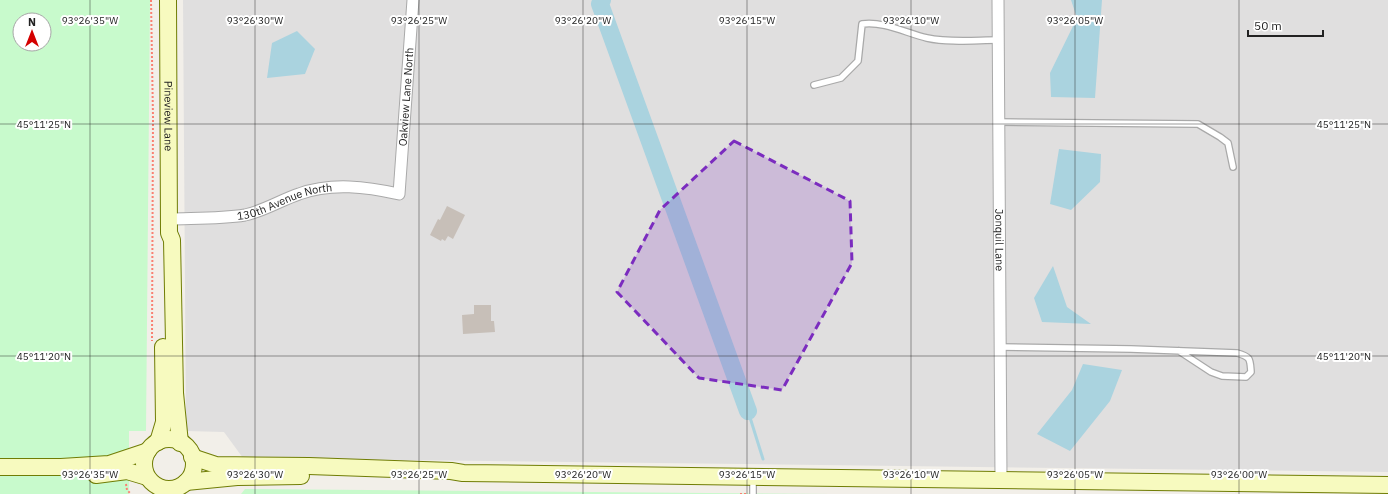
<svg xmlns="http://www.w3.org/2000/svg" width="1388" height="494" viewBox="0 0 1388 494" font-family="'IBM Plex Sans',sans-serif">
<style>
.residential{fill:#e0dfdf}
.park{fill:#c8facc;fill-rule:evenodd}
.water{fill:#aad3df}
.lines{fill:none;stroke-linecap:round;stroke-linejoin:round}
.stream{stroke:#aad3df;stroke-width:3}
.river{stroke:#aad3df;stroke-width:18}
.building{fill:#c7bfb8}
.lane-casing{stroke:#a9a9a9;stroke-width:8}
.street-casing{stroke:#a9a9a9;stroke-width:13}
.secondary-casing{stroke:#707d05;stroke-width:18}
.path{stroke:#fa8072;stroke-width:2;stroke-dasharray:2 2;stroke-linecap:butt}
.lane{stroke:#fff;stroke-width:5.5}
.street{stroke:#fff;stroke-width:11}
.secondary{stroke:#f7fabf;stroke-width:16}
.marked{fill:#7b2cbf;fill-opacity:0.2;stroke:#7b2cbf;stroke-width:3;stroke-dasharray:8 5;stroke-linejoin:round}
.ticks{fill:none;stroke:#222;stroke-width:1;stroke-opacity:0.45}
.labels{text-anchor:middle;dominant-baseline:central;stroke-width:4;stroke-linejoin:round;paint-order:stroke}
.street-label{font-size:11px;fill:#222;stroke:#fff}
.ticks-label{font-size:10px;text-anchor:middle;fill:#222;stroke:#fff;stroke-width:4;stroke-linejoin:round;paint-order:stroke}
</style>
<rect width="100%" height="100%" fill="#f2efe9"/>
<!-- residential -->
<polygon class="residential" points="183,0 1388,0 1388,472 243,458 224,432 186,431"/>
<!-- park -->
<g class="park">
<path d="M0,0h150l-4,431h-17v63h-129zM20,20h24v24h-24z"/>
<polygon points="245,489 831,494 241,494"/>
</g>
<!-- water -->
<g class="water">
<polygon points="1071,0 1102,0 1095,98 1051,97 1050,73 1077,18"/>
<polygon points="297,31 315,49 305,74 267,78 272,43"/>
<polygon points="1059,149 1101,154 1100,182 1071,210 1050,204"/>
<polygon points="1053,266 1067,307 1091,324 1042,322 1034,298"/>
<polygon points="1083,364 1122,370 1110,401 1070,451 1037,434 1072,390"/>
</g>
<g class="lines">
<!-- stream -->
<polyline class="stream" points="748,411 763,459"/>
<!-- river -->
<polyline class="river" points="602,0 600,4 748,411"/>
</g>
<!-- building -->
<g class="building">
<polygon points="447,206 465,215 453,239 448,236 445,241 442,239 441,241 430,235 438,219 440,220"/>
<polygon points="474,305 491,305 491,321 494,321 495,332 463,334 462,315 474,314"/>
</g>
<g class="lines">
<defs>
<g id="lane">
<path d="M814,85l27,-7 17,-17 4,-37c22,-3 44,9 65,14 23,5 49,2 72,2"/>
<polyline points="999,122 1198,124 1220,137 1228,143 1233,167"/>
<path d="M1000,347l131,2 106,4c14,4 13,6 14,19l-5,5 -24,-1 -11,-4 -32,-21"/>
<polyline points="753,494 753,478"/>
</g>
<g id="street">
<path id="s1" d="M998,0l3,479"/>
<path id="s2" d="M169,219c25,-1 51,0 76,-4 19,-4 36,-15 54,-21 33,-12 68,-7 100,0l14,-194"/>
</g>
<g id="secondary">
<path id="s3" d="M168,0l1,233 3,7 3,153 5,50"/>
<circle cx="169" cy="464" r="25"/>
<polyline points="158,442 164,422 163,347"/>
<polyline points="192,457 216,465 309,466 451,471 463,473 1388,485"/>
<polyline points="0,467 61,467 109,464 148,451"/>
<polyline points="96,475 127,471 147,477"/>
<polyline points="186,482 237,477 301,476"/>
</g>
</defs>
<!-- lane casing -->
<use href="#lane" class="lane-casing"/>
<!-- street casing -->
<use href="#street" class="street-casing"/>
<!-- secondary casing -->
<use href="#secondary" class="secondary-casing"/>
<!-- path -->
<g class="path">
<polyline points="151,0 153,118 152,341"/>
<polyline points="126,484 127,490 131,494"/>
<polyline points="740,494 747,494"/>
</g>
<!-- lane -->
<use href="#lane" class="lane"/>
<!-- street -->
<use href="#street" class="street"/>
<!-- secondary -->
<use href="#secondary" class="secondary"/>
</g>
<!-- marked area -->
<path class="marked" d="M734,141l116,60 2,62 -70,127 -83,-12 -82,-86 43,-82z"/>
<!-- ticks -->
<path class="ticks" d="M90,0v494M255,0v494M419,0v494M583,0v494M747,0v494M911,0v494M1075,0v494M1239,0v494M0,124h1388M0,356h1388"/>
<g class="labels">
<!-- street labels -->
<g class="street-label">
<text stroke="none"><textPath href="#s2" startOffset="333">Oakview Lane North</textPath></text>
<text stroke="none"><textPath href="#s3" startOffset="116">Pineview Lane</textPath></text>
<text stroke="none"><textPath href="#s2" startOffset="118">130th Avenue North</textPath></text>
<text stroke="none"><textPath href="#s1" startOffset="240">Jonquil Lane</textPath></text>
</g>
</g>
<g class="ticks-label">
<text x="90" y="24">93°26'35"W</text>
<text x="255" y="24">93°26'30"W</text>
<text x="419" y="24">93°26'25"W</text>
<text x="583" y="24">93°26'20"W</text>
<text x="747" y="24">93°26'15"W</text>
<text x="911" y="24">93°26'10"W</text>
<text x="1075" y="24">93°26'05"W</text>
<text x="44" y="128">45°11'25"N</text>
<text x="1344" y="128">45°11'25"N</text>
<text x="44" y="360">45°11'20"N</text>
<text x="1344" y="360">45°11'20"N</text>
<text x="90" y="478">93°26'35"W</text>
<text x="255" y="478">93°26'30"W</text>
<text x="419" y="478">93°26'25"W</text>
<text x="583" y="478">93°26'20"W</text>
<text x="747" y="478">93°26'15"W</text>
<text x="911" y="478">93°26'10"W</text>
<text x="1075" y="478">93°26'05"W</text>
<text x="1239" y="478">93°26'00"W</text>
</g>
<!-- north arrow -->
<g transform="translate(32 32)"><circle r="19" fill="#ffffff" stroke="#a7a7a7"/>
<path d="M0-3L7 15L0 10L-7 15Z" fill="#d40000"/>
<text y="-6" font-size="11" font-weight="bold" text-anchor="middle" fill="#222222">N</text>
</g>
<!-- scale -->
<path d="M1248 30v6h75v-6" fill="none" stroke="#222222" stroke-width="2"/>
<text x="1254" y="30" font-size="12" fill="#222222" stroke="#ffffff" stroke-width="3" paint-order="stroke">50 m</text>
</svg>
